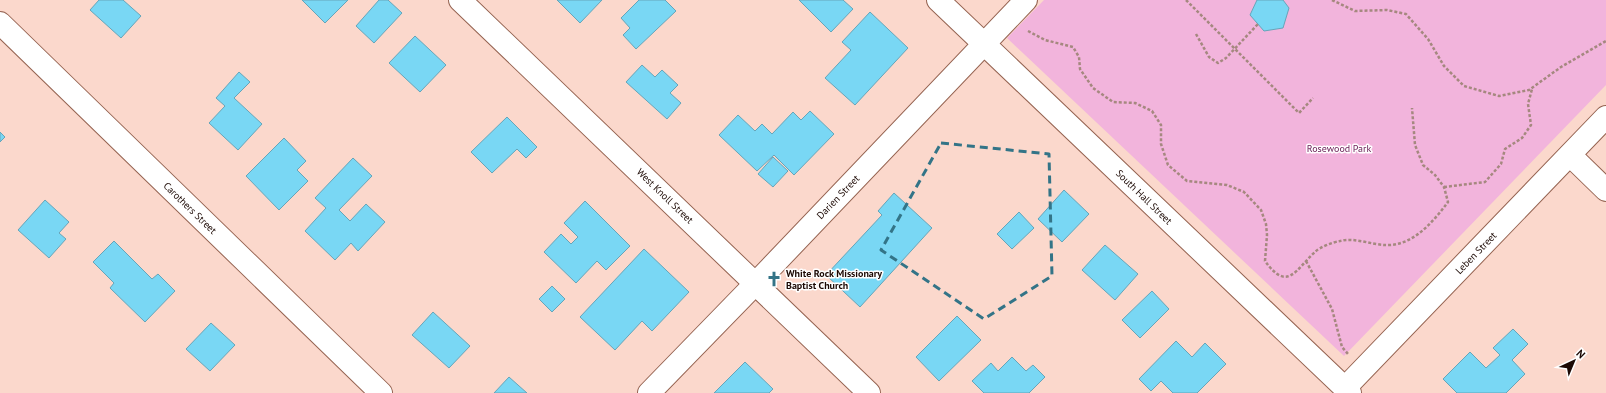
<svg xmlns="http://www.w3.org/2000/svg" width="1606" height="393" viewBox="0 0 1606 393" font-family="'PT Sans',sans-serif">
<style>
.green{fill:#f2b4dc}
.building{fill:#79d7f4;stroke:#66a5b9}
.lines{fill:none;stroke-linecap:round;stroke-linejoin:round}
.minor-casing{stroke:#956351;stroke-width:24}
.path{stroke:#a5887f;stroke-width:2.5;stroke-dasharray:3 2;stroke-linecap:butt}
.minor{stroke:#fff;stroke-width:22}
.marked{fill:none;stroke:#337487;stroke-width:3;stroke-dasharray:8 5;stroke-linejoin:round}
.labels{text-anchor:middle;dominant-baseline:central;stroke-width:3;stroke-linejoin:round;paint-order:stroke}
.park-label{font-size:10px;fill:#681b54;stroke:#fff}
.street-label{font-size:10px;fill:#1c0904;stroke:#fff}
.poi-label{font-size:10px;font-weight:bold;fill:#1c0904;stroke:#fff;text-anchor:start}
</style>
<rect width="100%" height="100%" fill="#fbd8cc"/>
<!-- green -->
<polygon class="green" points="1044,0 1606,0 1606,85 1344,356 1007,38"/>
<!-- building -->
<g class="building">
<polygon points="99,0 123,0 141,16 121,38 90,10"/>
<polygon points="302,0 348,0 325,23"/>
<polygon points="379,0 388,0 402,13 374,43 356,26"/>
<polygon points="557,0 602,0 580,23"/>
<polygon points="639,0 665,0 676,11 636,49 623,35 630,28 621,18"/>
<polygon points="799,0 843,0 853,9 831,32"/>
<polygon points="1257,0 1283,0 1289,8 1283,28 1264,31 1250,15"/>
<polygon points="870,12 908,48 855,105 825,78 851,50 842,42"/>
<polygon points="415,36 446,65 420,92 389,63"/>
<polygon points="642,65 655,77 662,70 678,85 670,93 681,103 667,119 626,82"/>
<polygon points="239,72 250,82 234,98 262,124 238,150 209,123 225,106 216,98"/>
<polygon points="810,111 834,134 794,175 774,155 757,171 719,135 738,115 755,131 762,124 772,134 793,112 801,120"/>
<polygon points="507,117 537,147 526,158 517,149 492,173 471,152"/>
<polygon points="0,132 5,137 0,142"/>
<polygon points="284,138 306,161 297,170 308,181 279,210 246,176"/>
<polygon points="773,157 788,171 773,187 758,174"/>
<polygon points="353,158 372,176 339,210 350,221 366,204 385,222 358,251 351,243 335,260 305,231 326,208 315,198"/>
<polygon points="1064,190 1089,214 1062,242 1038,219"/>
<polygon points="894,193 932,228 860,307 826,275 882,215 878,211"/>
<polygon points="45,200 69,222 59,233 66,239 49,258 18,230"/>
<polygon points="585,201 630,246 606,270 597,261 576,283 544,252 561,234 571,244 578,237 564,223"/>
<polygon points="1019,212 1034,228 1012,249 997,234"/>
<polygon points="114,241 152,279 158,274 175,291 145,322 110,288 114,283 93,262"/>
<polygon points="1105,245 1138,274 1115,300 1082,270"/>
<polygon points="644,249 689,292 652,331 642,321 615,350 580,317"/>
<polygon points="552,286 565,299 552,312 539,299"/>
<polygon points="1152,291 1169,309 1140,338 1122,320"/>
<polygon points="433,312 470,346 449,368 412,335"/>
<polygon points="957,316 981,340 939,381 916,357"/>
<polygon points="211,323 235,345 210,371 186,349"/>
<polygon points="1513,329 1528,344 1512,360 1525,374 1506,393 1457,393 1443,379 1470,352 1486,368 1500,355 1493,348"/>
<polygon points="1176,341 1192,357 1205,343 1226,364 1197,393 1173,393 1161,381 1151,391 1139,379"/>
<polygon points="1012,357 1026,371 1033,365 1045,377 1029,393 984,393 972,381 991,363 998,371"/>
<polygon points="745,362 773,389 769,393 714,393"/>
<polygon points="509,377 527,393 494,393"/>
</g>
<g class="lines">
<defs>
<g id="minor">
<polyline points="460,0 869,393"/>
<polyline points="938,0 1350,393"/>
<polyline points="0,23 381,393"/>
<polyline points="1570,155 1606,190"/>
<polyline points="1345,388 1606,117"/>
<polyline points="649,393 756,283 1026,0"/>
</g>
</defs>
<!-- minor casing -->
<use href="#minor" class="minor-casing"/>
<!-- path -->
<g class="path">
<polyline points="1186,0 1299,113 1313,98"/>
<polyline points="1332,0 1355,11 1387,10 1406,14 1428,39 1444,66 1464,86 1499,96 1529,90 1561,67 1606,41"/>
<path d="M1028,31l17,9 28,7 6,10 1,12 13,19 20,14 22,1 17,8 9,14v19l7,21 19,16 40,4 17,7 17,18 5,14 1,11 -2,26c23,32 31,8 50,-9 5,-5 18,-10 25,-11 14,-4 32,4 46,4 27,1 47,-23 62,-43l-4,-15 -9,-12 -12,-10 -8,-20 -3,-37"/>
<polyline points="1196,34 1209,57 1218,63 1226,58 1258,24"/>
<polyline points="1444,187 1485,182 1501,164 1505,149 1522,138 1531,125 1528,104 1532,89"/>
<polyline points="1306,261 1332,309 1342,347 1348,354"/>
</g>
<!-- minor -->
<use href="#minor" class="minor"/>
</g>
<!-- marked area -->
<path class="marked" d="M941,143l108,11 3,122 -68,43 -103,-69z"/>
<!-- icons -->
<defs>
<symbol id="church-bare" viewBox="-9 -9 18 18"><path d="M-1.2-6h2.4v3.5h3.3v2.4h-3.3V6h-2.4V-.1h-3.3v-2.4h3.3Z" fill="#337487" stroke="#fff" stroke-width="2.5" paint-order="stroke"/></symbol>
</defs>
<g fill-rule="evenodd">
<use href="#church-bare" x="763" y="268" width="22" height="22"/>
</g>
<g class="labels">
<!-- park labels -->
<g class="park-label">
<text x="1339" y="148">Rosewood Park</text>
</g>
<!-- street labels -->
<g class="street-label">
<text transform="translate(665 196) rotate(44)">West Knoll Street</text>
<text transform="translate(838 197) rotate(-46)">Darien Street</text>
<text transform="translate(1144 197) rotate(44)">South Hall Street</text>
<text transform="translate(190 208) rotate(44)">Carothers Street</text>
<text transform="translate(1476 253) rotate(-46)">Leben Street</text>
</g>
<!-- poi labels -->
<g class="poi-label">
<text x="786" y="273">White Rock Missionary<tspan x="786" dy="12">Baptist Church</tspan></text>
</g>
</g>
<!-- north arrow -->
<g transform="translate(1574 361) rotate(44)" stroke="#ffffff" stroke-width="3" paint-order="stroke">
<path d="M0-3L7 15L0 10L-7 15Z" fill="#1c0904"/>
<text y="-6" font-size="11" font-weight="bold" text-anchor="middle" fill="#1c0904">N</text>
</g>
</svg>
